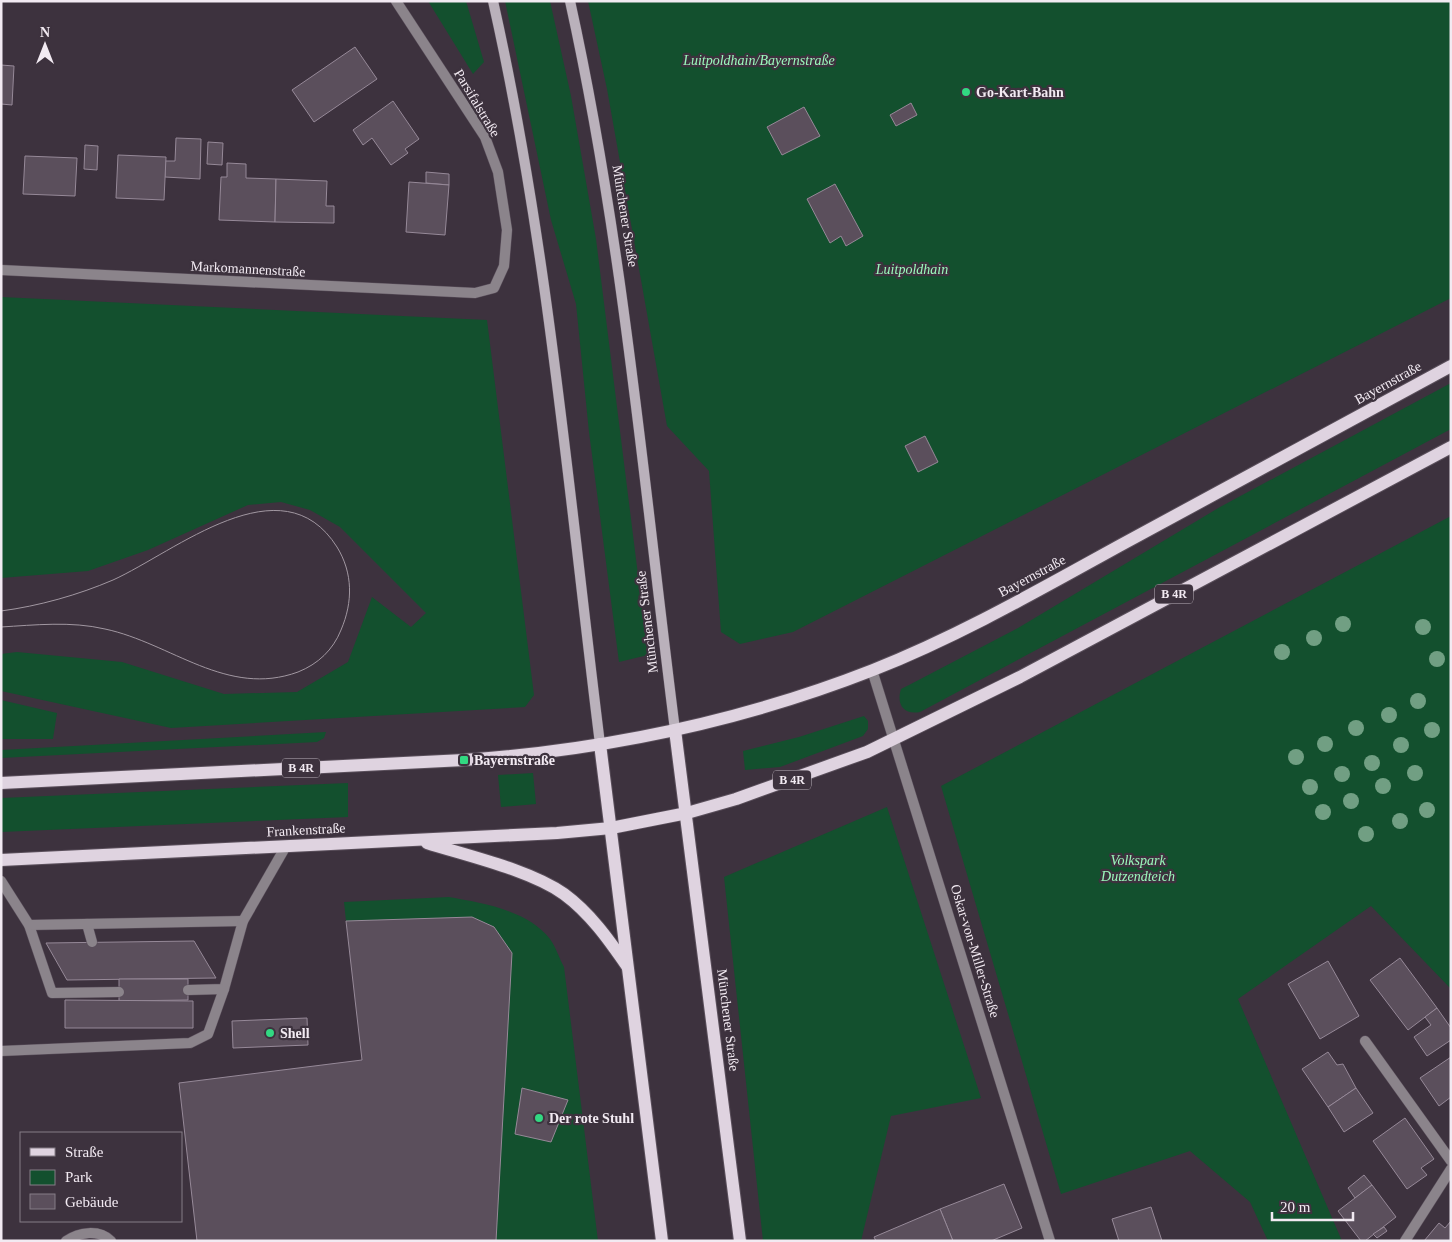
<svg xmlns="http://www.w3.org/2000/svg" width="1452" height="1242" viewBox="0 0 1452 1242" font-family="Georgia,serif">
<style>
.green{fill:#13502e}
.building{fill:#5b4f5c;stroke:#968998}
.lines{fill:none;stroke-linecap:round;stroke-linejoin:round}
.lane-casing{stroke:#5a4f5b;stroke-width:11}
.street-casing{stroke:#5a4f5b;stroke-width:11}
.secondary-casing{stroke:#5a4f5b;stroke-width:11}
.primary-casing{stroke:#5a4f5b;stroke-width:14}
.lane{stroke:#8b848b;stroke-width:10}
.street{stroke:#8b848b;stroke-width:10}
.secondary{stroke:#bab1bb;stroke-width:10}
.primary{stroke:#dfd3e0;stroke-width:12}
.tram{stroke:#a197a1;stroke-width:1}
.tree{fill:#719f83}
.poi-dot{fill:#32d882;stroke:#3d323e;stroke-width:2}
.labels{text-anchor:middle;dominant-baseline:central;stroke-width:4.5;stroke-linejoin:round;paint-order:stroke}
.shield{fill:#3d323e;stroke:#bcb3bc;stroke-width:1}
.shield-label{font-size:12px;font-weight:bold;fill:#f2eaf2}
.park-label{font-size:14px;font-style:italic;fill:#9bf9bc;stroke:#3d323e}
.poi-label{font-size:14px;font-weight:bold;fill:#f2eaf2;stroke:#3d323e;text-anchor:start}
.street-label{font-size:14px;fill:#f2eaf2;stroke:#3d323e}
</style>
<rect width="100%" height="100%" fill="#3d323e"/>
<!-- green -->
<g class="green">
<polygon points="428,1 466,1 484,62 473,74"/>
<polygon points="505,1 550,1 571,96 596,239 648,655 619,662 589,432 576,304 551,220"/>
<polygon points="588,1 1451,1 1451,298 793,632 740,644 721,632 709,471 667,426 607,89"/>
<polygon points="1,297 487,320 534,695 525,707 171,728 1,691 1,654 17,652 122,662 224,694 297,692 348,662 372,597 411,627 426,613 340,527 310,510 281,502 248,505 148,550 88,571 1,578"/>
<path d="M1451,383v46l-531,283c-16,3 -24,-7 -19,-23l8,-4 109,-57 202,-121z"/>
<polygon points="1451,516 1451,989 1371,906 1238,999 1342,1241 1268,1241 1250,1202 1190,1151 1061,1194 941,786"/>
<polygon points="1,700 57,713 53,739 1,739"/>
<polygon points="864,716 868,721 868,729 863,736 780,767 745,770 743,751 799,737"/>
<polygon points="326,732 324,738 317,742 1,758 1,750"/>
<polygon points="533,773 536,804 501,807 498,775"/>
<polygon points="348,783 348,817 1,832 1,798"/>
<polygon points="887,807 981,1098 891,1116 861,1241 763,1241 724,877"/>
<path d="M449,897c33,6 79,13 101,42 6,8 9,19 14,28l34,274h-102l-2,-314 -22,-10 -126,4 -2,-19z"/>
</g>
<!-- building -->
<g class="building">
<polygon points="355,47 377,79 314,122 292,90"/>
<polygon points="1,65 14,66 12,105 1,104"/>
<polygon points="393,101 419,139 405,149 408,153 391,165 372,138 363,145 353,130"/>
<polygon points="911,103 917,115 896,126 890,115"/>
<polygon points="804,107 820,136 782,155 767,127"/>
<polygon points="176,138 201,139 200,179 165,177 165,161 175,161"/>
<polygon points="208,142 223,143 222,165 207,164"/>
<polygon points="85,145 98,146 97,170 84,169"/>
<polygon points="118,155 166,157 164,200 116,198"/>
<polygon points="25,156 77,158 75,196 23,194"/>
<polygon points="227,163 246,164 246,178 276,179 275,222 219,220 221,177 227,177"/>
<polygon points="426,172 449,174 449,185 426,183"/>
<polygon points="276,179 327,181 326,206 334,206 334,223 275,222"/>
<polygon points="409,182 449,185 445,235 406,232"/>
<polygon points="835,184 863,236 846,246 841,236 830,243 807,199"/>
<polygon points="925,436 938,462 918,472 905,446"/>
<polygon points="472,917 494,927 512,953 496,1241 197,1241 179,1083 362,1060 346,921"/>
<polygon points="194,941 216,978 67,980 46,943"/>
<polygon points="1400,958 1437,1008 1408,1030 1370,980"/>
<polygon points="1328,961 1359,1016 1320,1039 1288,984"/>
<polygon points="119,979 188,979 188,1000 119,1001"/>
<polygon points="65,1000 193,1001 193,1028 65,1028"/>
<polygon points="1437,1008 1451,1028 1451,1040 1427,1056 1414,1037 1431,1025 1425,1017"/>
<polygon points="307,1018 308,1045 233,1048 232,1021"/>
<polygon points="1328,1052 1337,1065 1343,1064 1356,1088 1328,1107 1302,1069"/>
<polygon points="1451,1057 1451,1097 1439,1106 1420,1078"/>
<polygon points="522,1088 568,1100 551,1142 515,1134"/>
<polygon points="1356,1088 1373,1113 1344,1132 1328,1107"/>
<polygon points="1405,1118 1434,1159 1421,1168 1427,1175 1407,1189 1373,1141"/>
<polygon points="1364,1175 1372,1185 1355,1198 1348,1188"/>
<polygon points="1004,1184 1022,1228 991,1241 953,1241 940,1209"/>
<polygon points="1372,1185 1396,1217 1365,1241 1361,1241 1338,1211"/>
<polygon points="1151,1207 1162,1241 1119,1241 1112,1219"/>
<polygon points="940,1209 953,1241 876,1241 874,1237"/>
<polygon points="1451,1221 1451,1241 1424,1241 1439,1223 1445,1228"/>
<polygon points="1384,1227 1387,1231 1377,1238 1373,1234"/>
</g>
<g class="lines">
<defs>
<g id="lane">
<polyline points="1,881 29,925 52,993 119,992"/>
<polyline points="87,924 92,942"/>
<polyline points="29,925 243,921"/>
<polyline points="188,990 224,989 243,921 286,846"/>
<polyline points="1,1051 190,1043 208,1034 224,989"/>
<path d="M66,1241c13,-9 33,-12 45,0"/>
</g>
<g id="street">
<polyline points="1,270 475,293 494,288 504,266 507,230 498,172 485,137 396,1"/>
<polyline points="872,670 1050,1241"/>
<polyline points="1365,1041 1451,1161"/>
<polyline points="1405,1241 1451,1169"/>
</g>
<g id="secondary">
<path d="M493,1c55,244 76,495 107,743"/>
<path d="M570,1c53,240 74,485 105,729"/>
</g>
<g id="primary">
<polyline points="675,730 740,1241"/>
<polyline points="600,744 662,1241"/>
<path d="M1,783l463,-23c140,-10 279,-39 409,-90 86,-34 166,-80 246,-124 111,-59 221,-120 332,-180"/>
<path d="M427,843c41,13 103,27 137,51 26,19 45,46 63,72"/>
<polyline points="1,860 557,833 611,828 687,813 736,799 867,752 1020,677 1451,447"/>
</g>
</defs>
<!-- lane casing -->
<use href="#lane" class="lane-casing"/>
<!-- street casing -->
<use href="#street" class="street-casing"/>
<!-- secondary casing -->
<use href="#secondary" class="secondary-casing"/>
<!-- primary casing -->
<use href="#primary" class="primary-casing"/>
<!-- lane -->
<use href="#lane" class="lane"/>
<!-- street -->
<use href="#street" class="street"/>
<!-- secondary -->
<use href="#secondary" class="secondary"/>
<!-- primary -->
<use href="#primary" class="primary"/>
<!-- tram -->
<path class="tram" d="M1,611c38,-5 77,-16 112,-31 62,-28 169,-120 224,-33 16,26 16,55 4,83 -8,20 -23,34 -43,42 -71,26 -127,-29 -193,-43 -34,-8 -70,-4 -104,-2"/>
</g>
<!-- trees -->
<g class="tree">
<circle cx="1343" cy="624" r="8"/>
<circle cx="1423" cy="627" r="8"/>
<circle cx="1314" cy="638" r="8"/>
<circle cx="1282" cy="652" r="8"/>
<circle cx="1437" cy="659" r="8"/>
<circle cx="1418" cy="701" r="8"/>
<circle cx="1389" cy="715" r="8"/>
<circle cx="1356" cy="728" r="8"/>
<circle cx="1432" cy="730" r="8"/>
<circle cx="1325" cy="744" r="8"/>
<circle cx="1401" cy="745" r="8"/>
<circle cx="1296" cy="757" r="8"/>
<circle cx="1372" cy="763" r="8"/>
<circle cx="1415" cy="773" r="8"/>
<circle cx="1342" cy="774" r="8"/>
<circle cx="1383" cy="786" r="8"/>
<circle cx="1310" cy="787" r="8"/>
<circle cx="1351" cy="801" r="8"/>
<circle cx="1427" cy="810" r="8"/>
<circle cx="1323" cy="812" r="8"/>
<circle cx="1400" cy="821" r="8"/>
<circle cx="1366" cy="834" r="8"/>
</g>
<!-- markers -->
<g class="poi-dot">
<circle cx="966" cy="92" r="5"/>
<rect x="459" y="755" width="10" height="10" rx="2.5"/>
<circle cx="270" cy="1033" r="5"/>
<circle cx="539" cy="1118" r="5"/>
</g>
<g class="labels">
<!-- shield labels -->
<g class="shield">
<rect x="1155" y="584.5" width="38" height="19" rx="4"/>
<rect x="282" y="758.5" width="38" height="19" rx="4"/>
<rect x="773" y="770.5" width="38" height="19" rx="4"/>
</g>
<g class="shield-label">
<text x="1174" y="594">B 4R</text>
<text x="301" y="768">B 4R</text>
<text x="792" y="780">B 4R</text>
</g>
<!-- park labels -->
<g class="park-label">
<text x="759" y="60">Luitpoldhain/Bayernstraße</text>
<text x="912" y="269">Luitpoldhain</text>
<text x="1138" y="860">Volkspark<tspan x="1138" dy="16">Dutzendteich</tspan></text>
</g>
<!-- poi labels -->
<g class="poi-label">
<text x="976" y="92">Go-Kart-Bahn</text>
<text x="474" y="760">Bayernstraße</text>
<text x="280" y="1033">Shell</text>
<text x="549" y="1118">Der rote Stuhl</text>
</g>
<!-- street labels -->
<g class="street-label">
<text transform="translate(477 103) rotate(59)">Parsifalstraße</text>
<text transform="translate(625 216) rotate(81)">Münchener Straße</text>
<text transform="translate(248 269) rotate(3)">Markomannenstraße</text>
<text transform="translate(1388 383) rotate(-29)">Bayernstraße</text>
<text transform="translate(1032 576) rotate(-28)">Bayernstraße</text>
<text transform="translate(647 622) rotate(-97)">Münchener Straße</text>
<text transform="translate(306 830) rotate(-3)">Frankenstraße</text>
<text transform="translate(975 951) rotate(73)">Oskar-von-Miller-Straße</text>
<text transform="translate(728 1020) rotate(83)">Münchener Straße</text>
</g>
</g>
<!-- border -->
<rect width="1452" height="1242" fill="none" stroke="#f2eaf2" stroke-width="5"/>
<!-- legend -->
<rect x="20" y="1132" width="162" height="90" fill="#3d323e" stroke="#857c86"/>
<rect x="30" y="1148" width="25" height="8" fill="#dfd3e0" stroke="#857c86"/>
<text x="65" y="1157" font-size="15" fill="#f2eaf2">Straße</text>
<rect x="30" y="1170" width="25" height="15" fill="#13502e" stroke="#857c86"/>
<text x="65" y="1182" font-size="15" fill="#f2eaf2">Park</text>
<rect x="30" y="1194" width="25" height="15" fill="#5b4f5c" stroke="#857c86"/>
<text x="65" y="1207" font-size="15" fill="#f2eaf2">Gebäude</text>
<!-- north arrow -->
<g transform="translate(45 45)" stroke="#3d323e" stroke-width="4" paint-order="stroke">
<path d="M0-4L9 19L0 12L-9 19Z" fill="#f2eaf2"/>
<text y="-8" font-size="14" font-weight="bold" text-anchor="middle" fill="#f2eaf2">N</text>
</g>
<!-- scale -->
<path d="M1272 1212v8h81v-8" fill="none" stroke="#f2eaf2" stroke-width="2.5"/>
<text x="1280" y="1212" font-size="15" fill="#f2eaf2" stroke="#3d323e" stroke-width="4" paint-order="stroke">20 m</text>
</svg>
